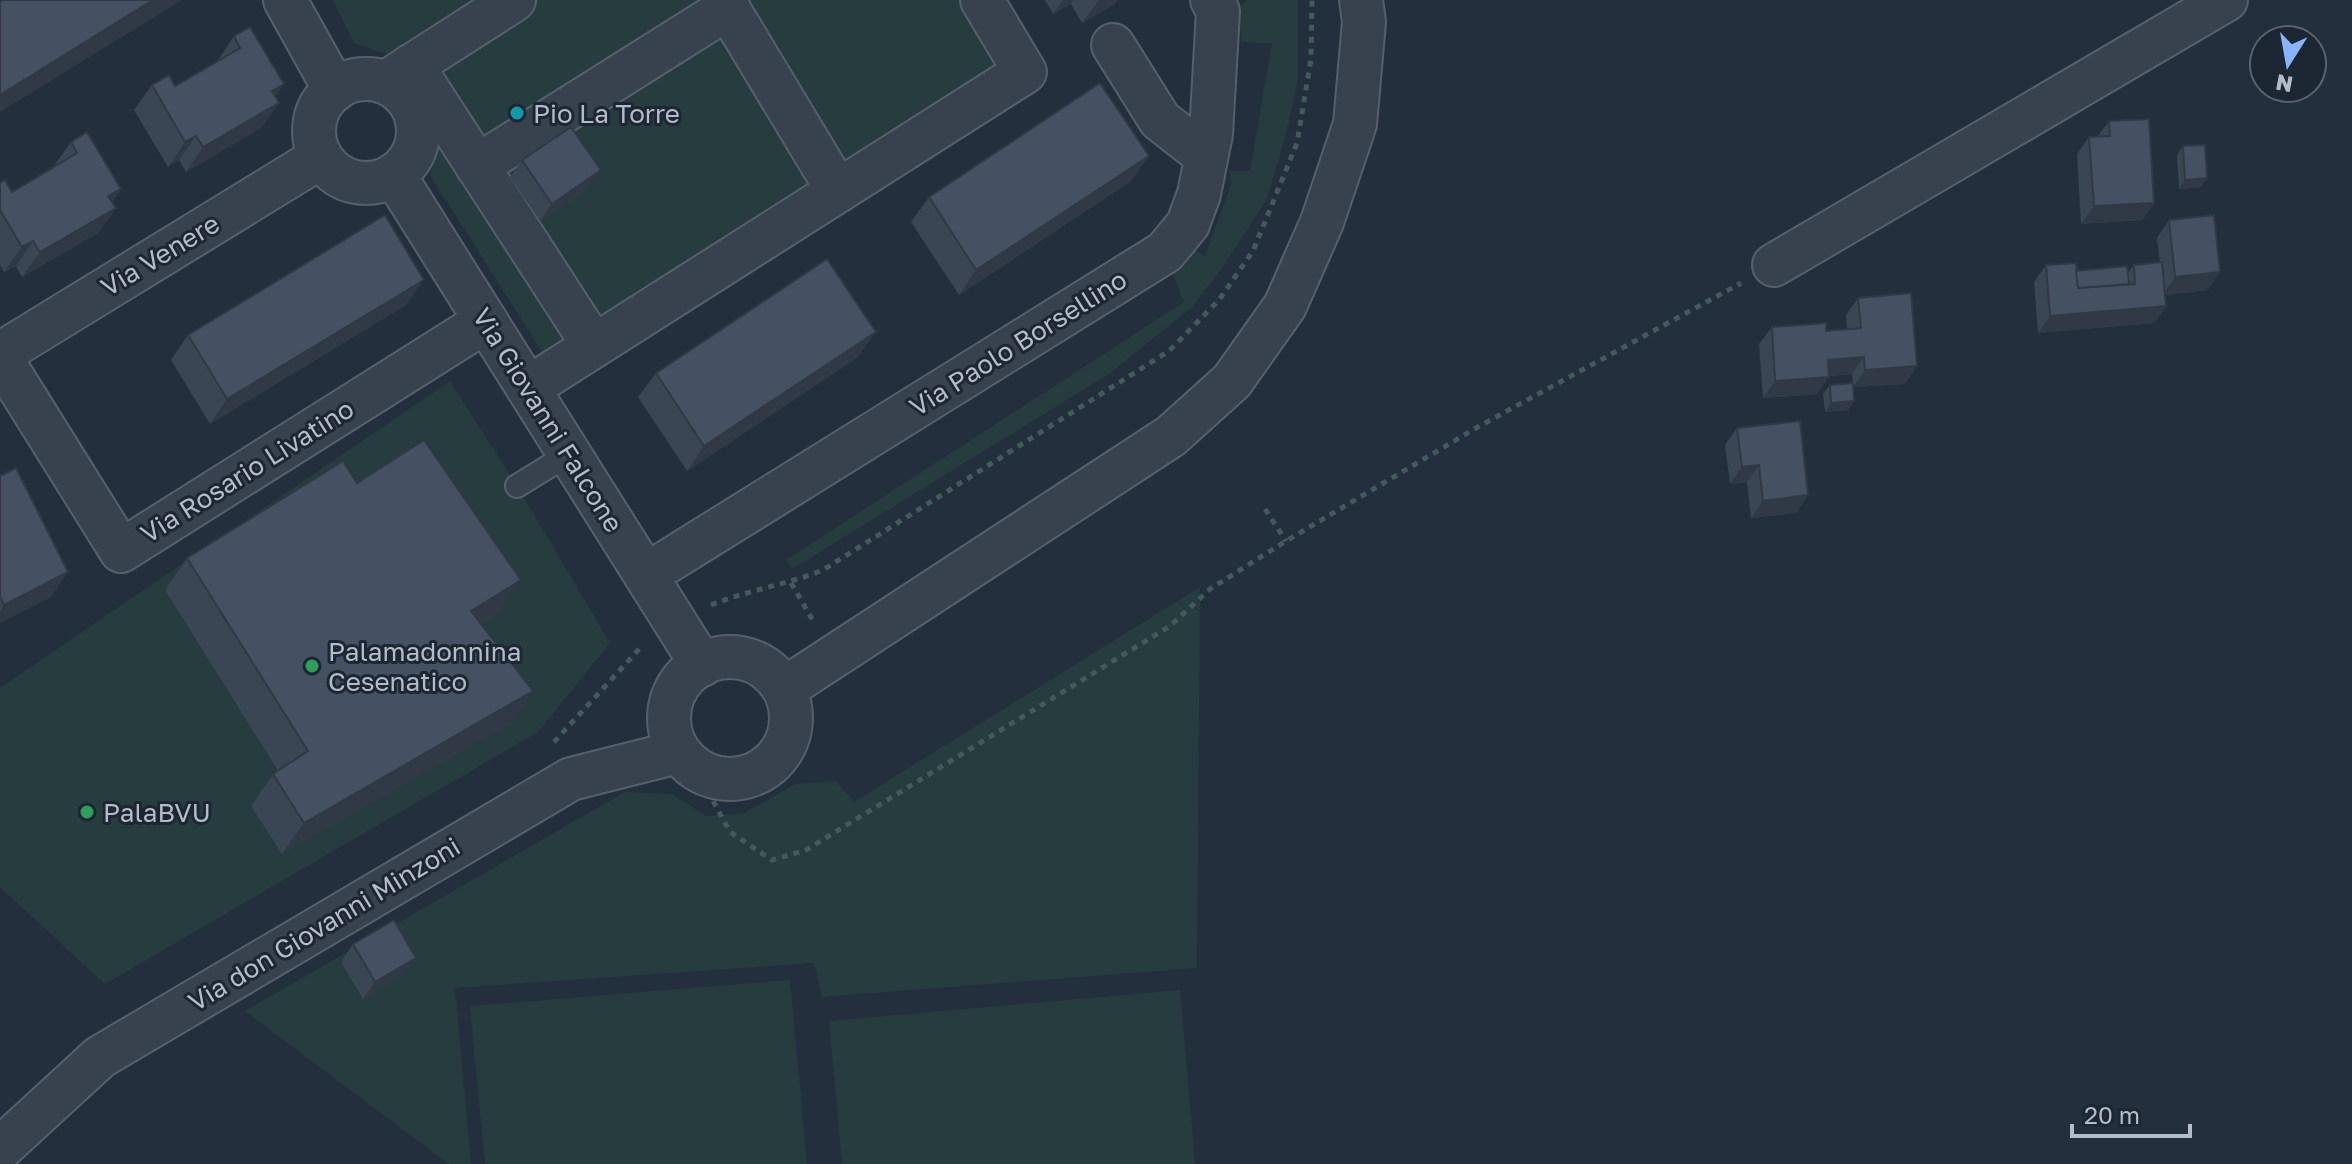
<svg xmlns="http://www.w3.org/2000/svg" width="2352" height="1164" viewBox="0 0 2352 1164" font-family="'Golos Text',sans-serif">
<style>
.green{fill:#263c3f}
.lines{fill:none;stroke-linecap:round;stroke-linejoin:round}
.lane-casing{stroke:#565f6c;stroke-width:26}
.street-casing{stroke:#565f6c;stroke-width:46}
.path{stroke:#44595c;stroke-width:5;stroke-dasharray:6 6;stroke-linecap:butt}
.lane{stroke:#38414e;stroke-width:22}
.street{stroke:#38414e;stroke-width:42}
.wall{fill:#3b4654}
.shaded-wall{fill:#303945}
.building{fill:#455162;stroke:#303945;stroke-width:2}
.culture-dot{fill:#0f9aa8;stroke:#1d2633;stroke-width:3}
.leisure-dot{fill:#2e9e5b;stroke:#1d2633;stroke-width:3}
.labels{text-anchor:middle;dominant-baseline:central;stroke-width:6;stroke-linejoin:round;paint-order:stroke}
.poi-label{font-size:26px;fill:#b4bcc9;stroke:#1d2633;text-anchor:start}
.street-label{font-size:26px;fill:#b4bcc9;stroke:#1d2633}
</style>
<rect width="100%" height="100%" fill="#242f3e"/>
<!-- green -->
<g class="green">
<polygon points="333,0 994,0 1038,75 559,379 430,175 443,133 394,57 354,43"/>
<polygon points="1247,0 1298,0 1298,78 1286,134 1267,199 1223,267 1192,307 1109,374 792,569 786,560 1184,302 1172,273 1193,249 1205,256 1232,182 1229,171 1250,171 1272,44 1241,42 1239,7"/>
<polygon points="450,381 517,486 610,643 538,732 105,984 0,887 0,688"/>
<polygon points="1200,587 1197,968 822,997 814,963 455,988 471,1164 449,1164 245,1011 625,792 672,794 706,816 745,813 795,784 836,781 854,802"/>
<polygon points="790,980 807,1164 485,1164 470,1006"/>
<polygon points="1180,990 1195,1164 842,1164 829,1021"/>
</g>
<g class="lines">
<defs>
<polyline id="lane" points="517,486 569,454"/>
<g id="street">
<polyline points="285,0 335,90"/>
<polyline points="723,0 838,191"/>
<polyline points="1113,45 1160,120 1206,156"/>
<polyline points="412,65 594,346"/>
<polyline points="391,79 514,0"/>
<circle cx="366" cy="131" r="52"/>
<polyline points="477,166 728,8"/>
<polyline points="394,175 702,665"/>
<polyline points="1774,265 2226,0"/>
<polyline points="0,354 321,157"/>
<polyline points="0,357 121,551 486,321"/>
<polyline points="528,388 1025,72 982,0"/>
<polyline points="646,575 1165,252 1188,224 1199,194 1211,134 1218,11 1212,0"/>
<circle cx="730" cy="718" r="61"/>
<polyline points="784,689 1171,436 1232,381 1285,306 1322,222 1355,124 1364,22 1361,0"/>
<polyline points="0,1149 100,1057 549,792 571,779 678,752"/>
</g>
</defs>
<!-- lane casing -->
<use href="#lane" class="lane-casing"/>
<!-- street casing -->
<use href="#street" class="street-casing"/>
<!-- path -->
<g class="path">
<polyline points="1265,509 1286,541"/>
<polyline points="791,583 815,624"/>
<path d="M711,605c37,-15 75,-20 112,-35l346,-219 50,-51 34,-49 44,-108 14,-84 1,-59"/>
<polyline points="554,742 642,646"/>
<polyline points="715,778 711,797 730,832 772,860 806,850 1170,626 1210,589 1286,541 1476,428 1741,283"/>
</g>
<!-- lane -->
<use href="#lane" class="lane"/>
<!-- street -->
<use href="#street" class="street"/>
</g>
<!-- wall -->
<g class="wall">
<polygon points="1045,0 1117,0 1115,4 1082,23 1071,4 1053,14"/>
<polygon points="234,36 284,84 275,97 279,103 261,128 186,172 179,160 168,167 134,110 152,85 175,86 217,62"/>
<polygon points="2109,121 2154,203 2142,220 2081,224 2077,154 2089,137 2098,136"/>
<polygon points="71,142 121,189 112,202 116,208 98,233 22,277 16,266 4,272 0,265 0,183 12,192 53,167"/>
<polygon points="2183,146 2201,187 2179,189 2177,155"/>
<polygon points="1149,156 1131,181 959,295 911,222 929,197"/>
<polygon points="522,160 588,188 540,221 510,177"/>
<polygon points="2169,220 2208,290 2165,295 2166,306 2154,323 2038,333 2034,282 2046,265 2077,271 2128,273 2134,265 2160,262 2157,238"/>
<polygon points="1858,298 1905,384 1853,387 1852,374 1829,376 1817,394 1763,398 1759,344 1772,327 1826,331 1847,329 1846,315"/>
<polygon points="406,305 210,424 171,360 188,335"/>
<polygon points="858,357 687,471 638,397 656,373"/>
<polygon points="1830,385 1854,401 1848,410 1825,412 1823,394"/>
<polygon points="1737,428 1808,495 1796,513 1751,518 1747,482 1730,484 1725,445"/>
<polygon points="0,476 51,597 0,623"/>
<polygon points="357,483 499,611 481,623 533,691 511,723 282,854 251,806 273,774 278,771 165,590 187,558"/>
<polygon points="353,944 404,975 363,999 341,962"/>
</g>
<!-- shaded-wall -->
<g class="shaded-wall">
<polygon points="153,0 182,0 0,112 0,95"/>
<polygon points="1063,0 1073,0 1071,4 1053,14"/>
<polygon points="1099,0 1117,0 1115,4 1082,23"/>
<polygon points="284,84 267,109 272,91"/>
<polygon points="279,103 261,128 186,172 203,147"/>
<polygon points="196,136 179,160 168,167 185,142"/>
<polygon points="1149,156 1131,181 959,295 976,270"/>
<polygon points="601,170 588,188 540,221 552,204"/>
<polygon points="2207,178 2201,187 2179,189 2185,180"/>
<polygon points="121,189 103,214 108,196"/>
<polygon points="2154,203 2142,220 2081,224 2094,206"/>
<polygon points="116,208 98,233 22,277 40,252"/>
<polygon points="33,241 16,266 4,272 22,247"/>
<polygon points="2220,272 2208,290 2163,295 2175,277"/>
<polygon points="424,280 406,305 210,424 227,399"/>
<polygon points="2166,306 2154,323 2038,333 2050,316"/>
<polygon points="876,332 858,357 687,471 704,446"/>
<polygon points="1864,357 1852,374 1816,377 1828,360"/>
<polygon points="1917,366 1905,384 1853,387 1865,370"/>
<polygon points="1829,377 1817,394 1763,398 1775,381"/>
<polygon points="1854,401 1848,410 1825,412 1831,403"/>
<polygon points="1759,465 1747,482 1730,484 1742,467"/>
<polygon points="1808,495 1796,513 1751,518 1763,501"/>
<polygon points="68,572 51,597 0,623 0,611 4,605"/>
<polygon points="521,580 499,611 449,642 471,611"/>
<polygon points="533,691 511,723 282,854 304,823"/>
<polygon points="416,958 404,975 363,999 375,982"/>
</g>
<!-- building -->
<g class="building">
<polygon points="3,0 153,0 0,95 0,2"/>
<polygon points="250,27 284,84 272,91 279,103 203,147 196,136 185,142 152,85 169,75 175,86 240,48 234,36"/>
<polygon points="1100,83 1149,156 976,270 929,197"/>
<polygon points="2149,119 2154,203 2094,206 2089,137 2110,136 2109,121"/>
<polygon points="571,127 601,170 552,204 522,160"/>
<polygon points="87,132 121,189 108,196 116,208 40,252 33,241 22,247 0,210 0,183 5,180 12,192 77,153 71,142"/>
<polygon points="2205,145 2207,178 2185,180 2183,146"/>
<polygon points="385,215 424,280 227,399 188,335"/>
<polygon points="2214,215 2220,272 2175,277 2169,220"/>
<polygon points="827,259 876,332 704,446 656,373"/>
<polygon points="2162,262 2166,306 2050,316 2046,265 2076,263 2078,288 2135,284 2134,265"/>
<polygon points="2127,266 2129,284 2078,288 2076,271"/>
<polygon points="1911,293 1917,366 1865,370 1864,357 1828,360 1829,377 1775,381 1772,327 1826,323 1826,331 1861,328 1858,298"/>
<polygon points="1853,383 1854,401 1831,403 1830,385"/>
<polygon points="1800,421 1808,495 1763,501 1759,465 1742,467 1737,428"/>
<polygon points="424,440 521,580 471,611 533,691 304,823 273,774 308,751 187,558 343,461 357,483"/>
<polygon points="16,468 68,572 4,605 0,596 0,476"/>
<polygon points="394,920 416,958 375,982 353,944"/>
</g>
<!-- markers -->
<circle class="culture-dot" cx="517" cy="113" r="8"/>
<g class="leisure-dot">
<circle cx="312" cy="666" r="8"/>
<circle cx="87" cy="812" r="8"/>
</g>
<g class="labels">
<!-- poi labels -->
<g class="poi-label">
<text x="533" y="113">Pio La Torre</text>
<text x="328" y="651">Palamadonnina<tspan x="328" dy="30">Cesenatico</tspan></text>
<text x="103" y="812">PalaBVU</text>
</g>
<!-- street labels -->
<g class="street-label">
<text transform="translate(160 255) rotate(-31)">Via Venere</text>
<text transform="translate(1018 343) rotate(-32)">Via Paolo Borsellino</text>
<text transform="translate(548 420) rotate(58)">Via Giovanni Falcone</text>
<text transform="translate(247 471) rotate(-32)">Via Rosario Livatino</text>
<text transform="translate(324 924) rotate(-31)">Via don Giovanni Minzoni</text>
</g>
</g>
<!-- north arrow -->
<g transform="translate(2288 64) rotate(191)"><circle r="38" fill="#1d2633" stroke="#59626f" stroke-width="2"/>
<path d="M0-6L14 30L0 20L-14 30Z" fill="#8ab4f8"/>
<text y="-12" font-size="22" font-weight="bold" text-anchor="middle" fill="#b4bcc9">N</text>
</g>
<!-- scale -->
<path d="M2072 1124v12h118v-12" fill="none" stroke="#b4bcc9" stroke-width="4"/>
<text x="2084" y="1124" font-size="24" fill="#b4bcc9" stroke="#1d2633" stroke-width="6" paint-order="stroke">20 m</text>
</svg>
